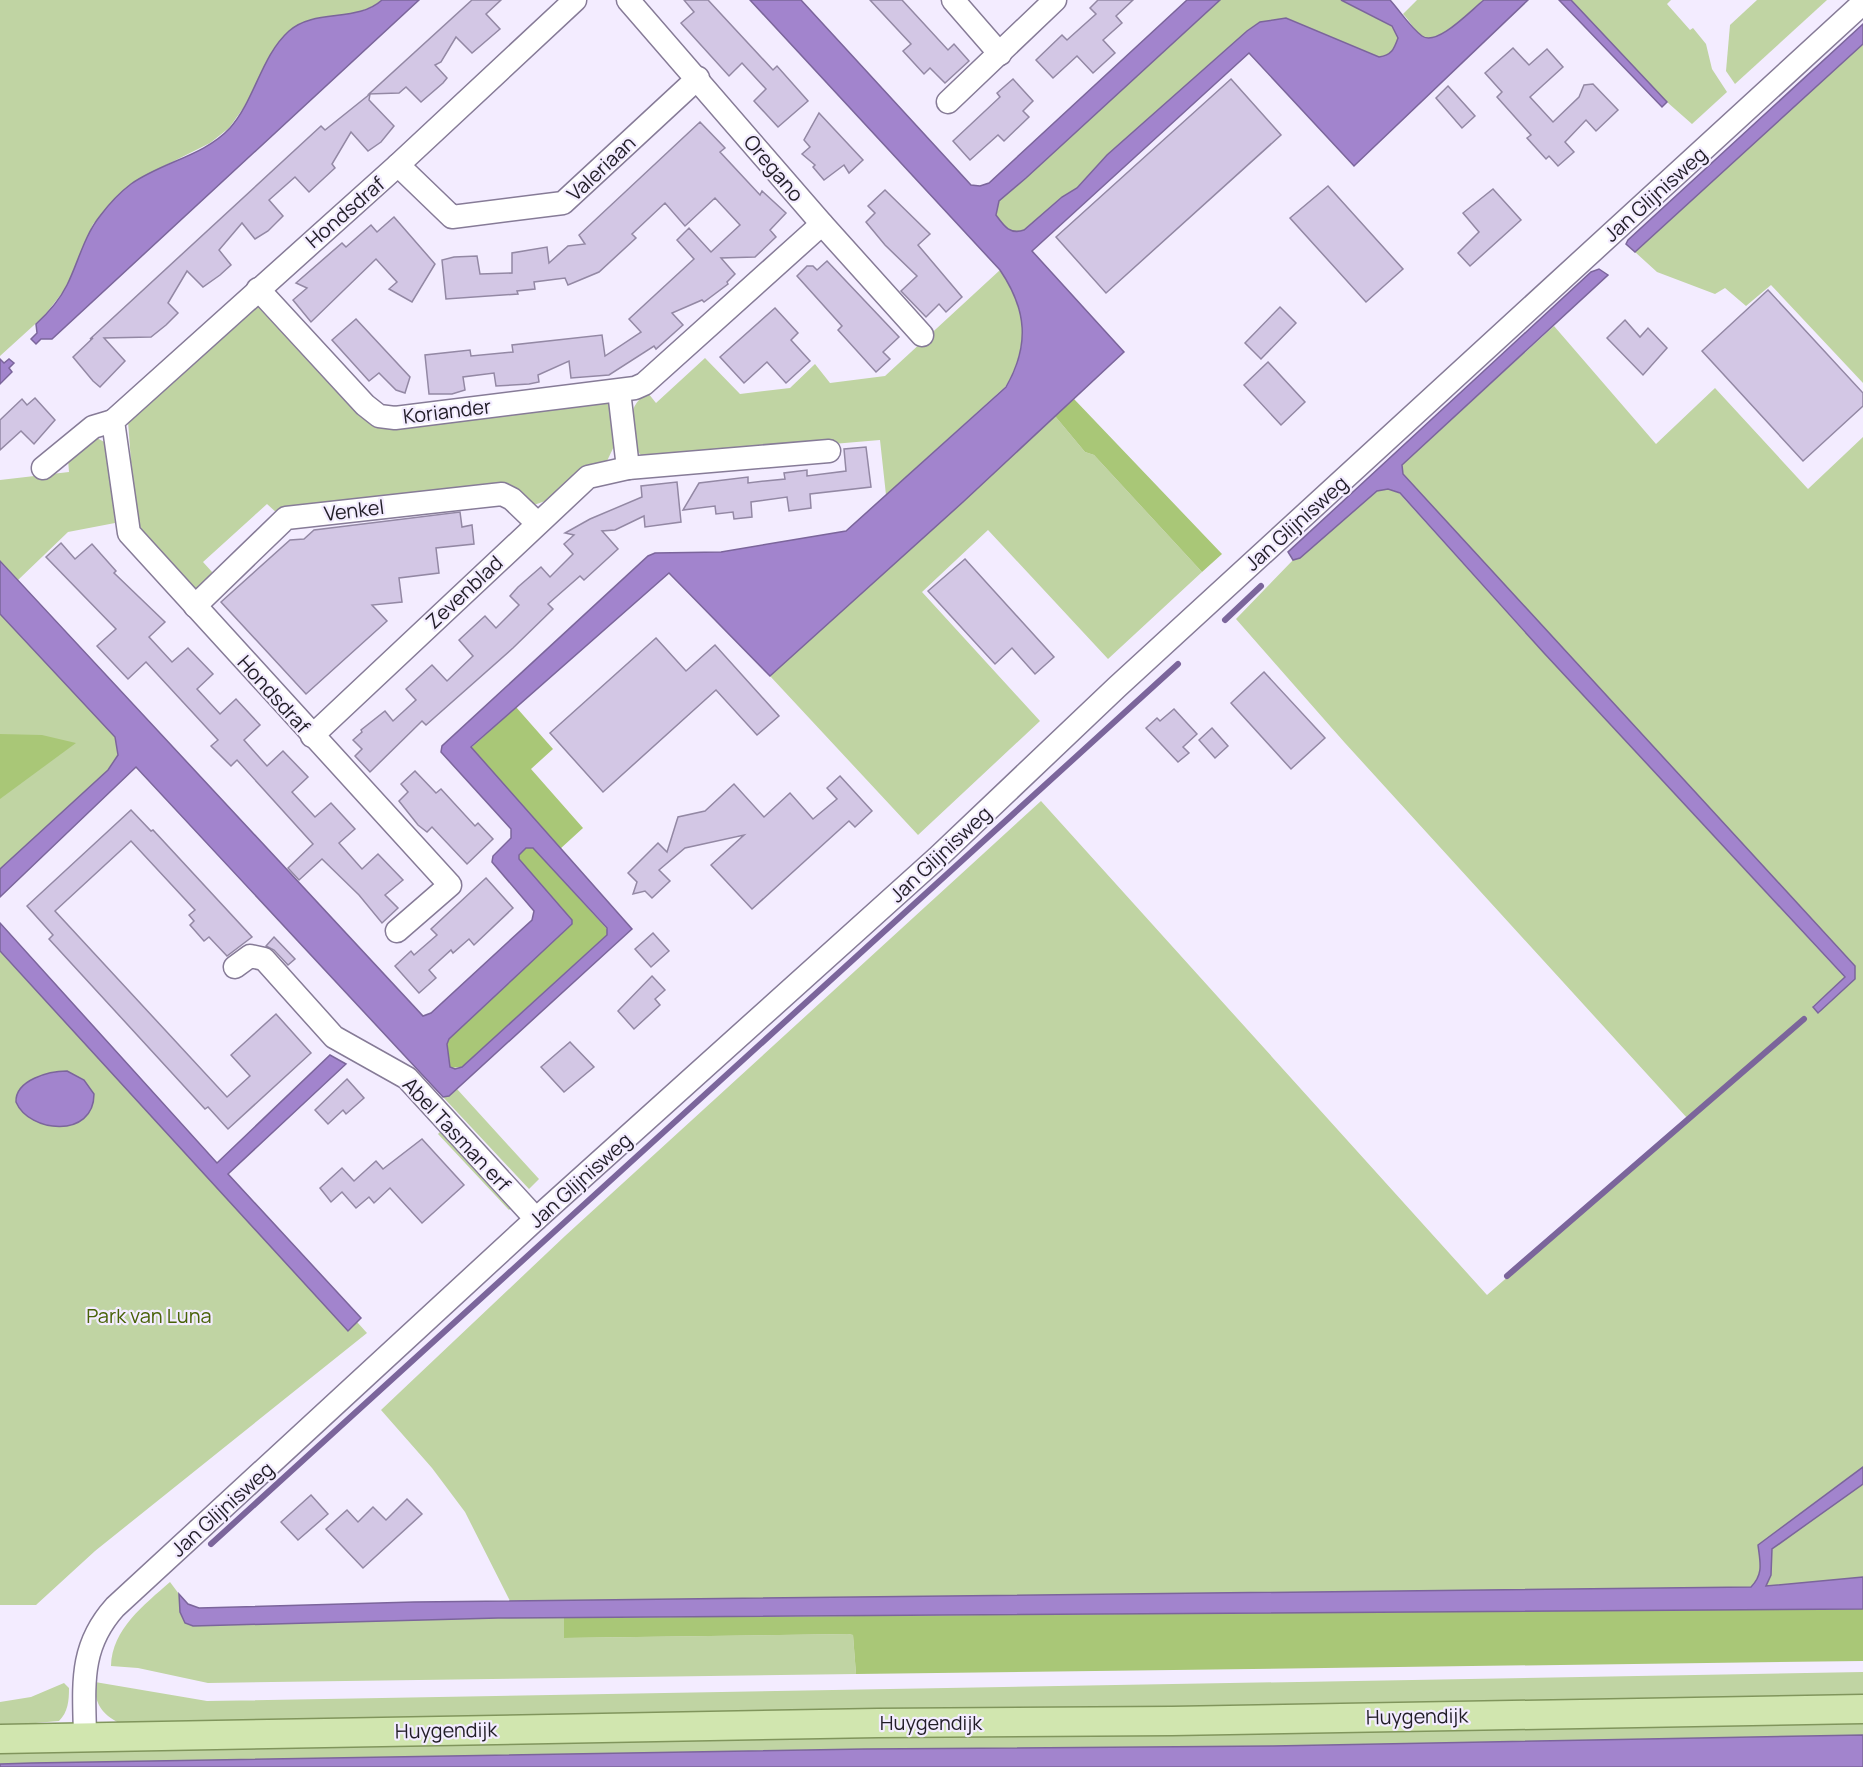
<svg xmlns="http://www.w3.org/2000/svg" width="1863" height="1767" viewBox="0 0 1863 1767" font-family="Manrope,sans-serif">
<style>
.green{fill:#c0d4a3}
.forest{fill:#a9c777}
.water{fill:#a284cd;stroke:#7b659b;stroke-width:1.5;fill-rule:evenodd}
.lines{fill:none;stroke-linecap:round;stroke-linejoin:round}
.stream{stroke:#7b659b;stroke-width:6}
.building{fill:#d3c7e5;stroke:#9388a4;stroke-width:1.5}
.minor-casing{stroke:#867b97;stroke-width:25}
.major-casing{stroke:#80955c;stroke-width:31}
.minor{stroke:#fff;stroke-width:22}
.major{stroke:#d1e6af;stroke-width:28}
.labels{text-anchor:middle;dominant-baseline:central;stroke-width:4.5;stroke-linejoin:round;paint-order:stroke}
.street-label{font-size:20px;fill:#211d27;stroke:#f3ecff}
.park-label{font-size:20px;fill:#486207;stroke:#f3ecff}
</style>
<rect width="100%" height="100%" fill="#f3ecff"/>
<!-- green -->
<g class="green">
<polygon points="0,0 382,0 376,5 356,13 331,17 274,51 244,107 229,128 210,143 158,169 93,224 66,288 44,316 0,356"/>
<path d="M1220,0h121l51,26 6,12c-4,11 -6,17 -19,19l-93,-39 -26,4 -13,9 -140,124 -30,33 -15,9 -38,33c-14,5 -20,-4 -28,-15l3,-14 27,-23z"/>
<path d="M1417,0h67c-13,10 -47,47 -63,36 -6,-5 -12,-16 -18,-22z"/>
<polygon points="1571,0 1671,0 1667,4 1690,30 1693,28 1706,44 1712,69 1727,92 1692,124 1667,102"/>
<polygon points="1757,0 1827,0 1735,84 1726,71 1730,25"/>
<polygon points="1863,44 1863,383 1771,285 1746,306 1725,288 1715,294 1657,272 1635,252"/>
<path d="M1000,270c27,40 30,74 6,116l-120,109 -6,-55 -234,20 -12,-12c-2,-22 -9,-42 14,-55l8,10 49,-45 35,36 50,-6 25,-24 15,19 55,-7z"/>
<polygon points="247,306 260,307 371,423 613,400 617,440 607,461 587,465 551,499 531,506 513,487 502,482 281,511 278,514 267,504 203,562 213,573 194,591 136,529 128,421"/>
<polygon points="1554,326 1656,444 1715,388 1808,489 1863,437 1863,1577 1765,1587 510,1601 465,1512 432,1468 381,1410 565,1236 1041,801 1487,1295 1688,1119 1345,743 1236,619 1293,560 1300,558 1377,491 1388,489 1399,493 1544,653 1845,978 1813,1006 1819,1013 1855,966 1403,474 1402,465"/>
<polygon points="1055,416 1085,452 1094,455 1202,572 1108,659 988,530 922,592 1040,721 918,835 770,676"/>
<polygon points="97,438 108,444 115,523 68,532 18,580 0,561 0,480 69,472 68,459"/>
<polygon points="0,579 150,744 0,892"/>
<polygon points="0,927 367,1333 95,1551 36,1605 0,1605"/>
<polygon points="457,1089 539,1179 529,1189 443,1097 449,1096"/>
<polygon points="443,1129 514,1205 509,1210 438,1134"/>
<path d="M170,1582l9,12 1,18 384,6 1,20 283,-4 5,1 3,39 -648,9 -70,-15 -27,-2c1,-37 33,-61 59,-84z"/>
<path d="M1863,1672v24l-1744,27c-18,-9 -25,-21 -24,-41l112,19z"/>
<path d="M64,1683l5,5c0,13 -1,24 -10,33l-59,5v-24l31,-5z"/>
<polygon points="1863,1716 1863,1735 1273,1746 865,1749 0,1764 0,1746"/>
</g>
<!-- forest -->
<g class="forest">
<polygon points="1074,399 1222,554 1202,572 1094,455 1085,452 1055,416"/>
<polygon points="516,707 553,749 531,769 583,828 560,849 471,748"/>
<polygon points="0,734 42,735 76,743 0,799"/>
<polygon points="526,848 533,848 607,929 607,935 462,1067 450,1068 447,1044 449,1039 572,924 572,920 519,859 519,855"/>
<polygon points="1863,1609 1863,1661 856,1674 853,1635 848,1634 564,1638 564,1618"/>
</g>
<!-- water -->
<g class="water">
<path d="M382,0h37l-367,339h-11l-5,5 -5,-5 6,-6 -1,-9c11,-10 24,-25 31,-39 11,-22 17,-49 33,-69 9,-12 19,-23 31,-32 31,-22 73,-28 99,-56 25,-28 31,-72 59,-97 26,-23 68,-8 93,-31z"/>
<path d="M750,0h51l170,185 9,1 9,-3 198,-183h33l-194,178 -27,23 -3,14c8,11 14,20 28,15l38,-33 15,-9 30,-33 140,-124 13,-9 26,-4 93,39c13,-2 15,-8 19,-19l-6,-12 -51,-26h49c10,11 20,27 32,36 15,11 49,-26 62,-36h44l-174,166 -105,-113 -217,198 92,101 -161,150 -193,174 -101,-103 -198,174 161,182 -183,167 -6,1 -307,-330 -136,130v-28l108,-99 10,-15 -3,-18 -115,-123v-53l423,455 8,-3 101,-93 2,-9 -42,-49 1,-6 18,-18v-9l-70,-77 1,-6 206,-190 7,-3 66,-1 125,-21 160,-144c24,-42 21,-77 -6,-117zM526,848h7l74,80v7l-145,132 -7,2 -5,-2 -3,-23 2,-5 123,-115v-4l-53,-61v-4z"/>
<polygon points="1559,0 1571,0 1667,102 1662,107"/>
<polygon points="1863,24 1863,44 1635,252 1626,244 1628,240"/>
<polygon points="1599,269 1608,275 1402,465 1403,474 1855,966 1855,979 1818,1013 1813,1007 1845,977 1544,653 1400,493 1388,489 1377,491 1300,558 1293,560 1288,552 1591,272"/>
<polygon points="0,359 4,363 9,359 14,363 9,368 12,372 0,384"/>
<polygon points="0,923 217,1163 330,1055 346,1064 228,1174 361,1318 348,1331 0,951"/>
<path d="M67,1071l17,9 10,14c0,45 -65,39 -78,8 -1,-22 33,-31 51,-31z"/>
<path d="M1863,1467v17l-91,65 -1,26 -5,11 97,-9v32l-1365,9 -305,8 -8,-3 -5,-11 -1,-18 9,10 11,4 215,-6 1337,-15c13,-13 9,-25 7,-42z"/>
<polygon points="1863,1735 1863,1767 0,1767 0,1764 32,1763 865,1749 1273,1746"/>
</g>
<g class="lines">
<!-- stream -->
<g class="stream">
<polyline points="1225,620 1261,586"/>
<polyline points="1507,1276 1804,1019"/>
<polyline points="211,1544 1178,664"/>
</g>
</g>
<!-- building -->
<g class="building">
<polygon points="472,0 501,0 486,14 500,29 472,53 456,37 441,62 435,65 447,78 443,83 421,102 406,87 399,93 369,94"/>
<polygon points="684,0 708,0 773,70 777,66 808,101 778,127 754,101 766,89 742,63 729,76 681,23 694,12"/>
<polygon points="870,0 902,0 948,50 954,44 969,61 945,83 930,68 924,74 903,51 911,44"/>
<polygon points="1098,0 1133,0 1116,16 1122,23 1103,40 1115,53 1093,73 1077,56 1053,78 1036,60 1062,35 1067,40 1096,14 1090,8"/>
<polygon points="1513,48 1529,65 1547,49 1563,67 1530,97 1553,122 1579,97 1584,85 1593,84 1618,110 1596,131 1586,120 1565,142 1574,152 1558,166 1549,156 1546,159 1527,138 1531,135 1497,97 1502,92 1485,73"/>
<polygon points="1013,79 1033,101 1023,111 1029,117 1004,141 998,135 970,160 953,141 1000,97 997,93"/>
<polygon points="1231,79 1281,135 1106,293 1056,237"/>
<polygon points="1448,86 1475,116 1462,128 1436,98"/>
<polygon points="370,94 369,100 394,126 381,142 368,151 351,132 332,164 335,168 309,192 295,177 269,200 283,216 268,231 255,239 242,223 219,250 231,265 220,275 203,287 187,271 168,303 178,313 166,325 151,337 104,338 125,361 100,387 93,381 73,357 93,338 90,339 321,126 325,130"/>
<polygon points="819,113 863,160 849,173 844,165 824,180 813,167 815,165 802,154 810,147 804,140"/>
<polygon points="700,122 725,148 720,152 760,195 762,191 786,213 770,230 776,237 755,257 721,258 735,274 727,282 728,284 704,302 702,300 672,313 683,325 656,349 654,346 609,375 571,378 569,361 538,375 539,382 529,384 496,386 494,373 463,377 465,390 452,394 429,394 425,355 470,350 471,356 513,352 512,345 602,335 605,356 641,332 629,319 694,259 677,240 689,228 711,252 740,225 715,198 685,226 665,203 632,234 636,238 599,272 568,285 565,278 534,282 535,289 517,291 518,294 446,299 442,260 454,257 477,256 480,274 512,273 512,253 547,247 549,263 568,246 585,244 579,235"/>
<polygon points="1328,186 1403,269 1366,302 1290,218"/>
<polygon points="1493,189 1521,220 1470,266 1458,253 1479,232 1463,213"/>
<polygon points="885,190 930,234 918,245 962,297 946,312 939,304 926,317 901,291 917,276 885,245 866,222 875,213 868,206"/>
<polygon points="394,217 435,264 412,302 389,289 397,282 376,259 311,322 293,300 307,288 296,283 342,243 346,247 371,225 377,232"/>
<polygon points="827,261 899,337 883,352 890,359 876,372 838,330 842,326 797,276 807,266 813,266 817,270"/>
<polygon points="1768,290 1863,393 1863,406 1803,461 1702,351"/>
<polygon points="1280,307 1296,323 1261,359 1245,343"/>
<polygon points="775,308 798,333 791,340 810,361 786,383 767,362 744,383 720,357"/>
<polygon points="356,319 410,377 405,393 396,390 379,373 369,381 332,340"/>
<polygon points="1625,320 1640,337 1648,328 1667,348 1643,375 1607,338"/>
<polygon points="1268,362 1305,402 1281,425 1244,385"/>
<polygon points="35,398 55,420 34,444 21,431 0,450 0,420 22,399 27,405"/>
<polygon points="866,447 871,487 810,494 811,508 789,511 787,497 751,502 752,517 734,519 733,512 716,514 715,506 683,510 699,483 748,477 748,483 765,481 785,479 784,473 807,470 807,476 846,471 844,449"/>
<polygon points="677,482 681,522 645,527 644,516 615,530 602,531 618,549 584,580 580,576 548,604 553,609 513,648 426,725 422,721 370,772 355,756 362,749 353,740 362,732 361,730 385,711 393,721 416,700 406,689 432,665 447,681 473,656 459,640 485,616 496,628 519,605 510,596 518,587 541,567 550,577 573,554 564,544 574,535 565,533 590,519 642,497 641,486"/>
<polygon points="460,512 462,527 472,525 474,544 436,548 439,573 399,578 402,602 372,605 387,621 306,694 221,602 290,540 304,539 314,530"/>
<polygon points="61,543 75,559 92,544 116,571 114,573 165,622 149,637 172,662 188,648 213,674 197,689 220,714 236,699 260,725 244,740 267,766 283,751 308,777 292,792 315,817 331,803 355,829 339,843 362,869 378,854 403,880 385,895 398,908 382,923 359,895 322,859 299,880 288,868 313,844 237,760 231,766 211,746 218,740 146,662 128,679 97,646 116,629 46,557"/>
<polygon points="965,559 1054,657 1035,674 1012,648 995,664 928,591"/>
<polygon points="656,638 686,671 715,645 779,716 757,735 716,690 603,792 550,733"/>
<polygon points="1264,672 1325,738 1291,769 1231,703"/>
<polygon points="1174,709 1197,734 1183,747 1189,753 1178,762 1146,728 1157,718 1160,721"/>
<polygon points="1212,728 1228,746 1215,758 1199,740"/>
<polygon points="415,771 436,793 441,789 475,826 478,823 493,839 467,864 432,827 427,832 418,825 399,801 408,792 401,784"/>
<polygon points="840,776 872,811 855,827 849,821 752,909 711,865 744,835 685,848 659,870 670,881 652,898 645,891 633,894 637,882 628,873 658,843 667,852 678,817 705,811 734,784 764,817 790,793 813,819 837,799 827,788"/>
<polygon points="131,810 151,831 153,830 252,937 227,956 209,937 204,941 190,925 194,921 189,915 195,910 131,841 55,911 227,1097 250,1076 231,1055 276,1014 311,1053 228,1129 208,1107 205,1109 49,939 53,935 27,906"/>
<polygon points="486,878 513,908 474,945 469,939 453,953 451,950 429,970 436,978 419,993 395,966 411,951 414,955 437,935 431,929"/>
<polygon points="653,933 669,951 651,967 635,949"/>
<polygon points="274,937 295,959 288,965 274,950 266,946"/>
<polygon points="652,976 665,990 655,999 660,1005 634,1029 618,1011"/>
<polygon points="570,1042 594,1067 564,1092 541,1067"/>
<polygon points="347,1079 364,1098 346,1114 343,1110 328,1124 315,1110"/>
<polygon points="422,1139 464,1185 422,1223 390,1188 374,1203 369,1197 356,1208 342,1192 331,1202 320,1188 342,1168 354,1181 376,1161 383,1169"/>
<polygon points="311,1495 328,1514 298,1540 281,1522"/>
<polygon points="407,1499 422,1514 363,1568 326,1529 347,1510 358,1522 373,1507 386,1520"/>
</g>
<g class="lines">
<defs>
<g id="minor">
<polyline points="628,0 822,224 922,335"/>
<polyline points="953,0 1000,54"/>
<polyline points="948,102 1055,0"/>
<polyline points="398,165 452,217 563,203 698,78"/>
<polyline points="258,289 365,405 379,416 395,418 635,388 644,384 822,224"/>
<polyline points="619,391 628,468"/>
<polyline points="43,468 93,427 113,421"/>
<polyline points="195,606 286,518 502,494 512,499 537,523"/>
<polyline points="312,736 588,477 628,468 829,451"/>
<polyline points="397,931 450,885 129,533 113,421 398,165 575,0"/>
<polyline points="235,967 250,956 264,959 334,1037 407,1078 536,1219"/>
<path d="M85,1736c-1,-51 -6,-89 30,-129l421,-388 401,-361 180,-171 746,-684"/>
</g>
<polyline id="major" points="0,1739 878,1723 1172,1721 1863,1709"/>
</defs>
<!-- minor casing -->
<use href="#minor" class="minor-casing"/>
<!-- major casing -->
<use href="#major" class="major-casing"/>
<!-- minor -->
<use href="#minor" class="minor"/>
<!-- major -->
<use href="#major" class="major"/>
</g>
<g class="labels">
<!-- street labels -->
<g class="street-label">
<text transform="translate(601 168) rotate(-43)">Valeriaan</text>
<text transform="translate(774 168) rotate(50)">Oregano</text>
<text transform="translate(1655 194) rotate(-42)">Jan Glijnisweg</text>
<text transform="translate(345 212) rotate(-41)">Hondsdraf</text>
<text transform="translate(447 411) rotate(-7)">Koriander</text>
<text transform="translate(354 510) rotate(-7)">Venkel</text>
<text transform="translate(1296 523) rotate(-42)">Jan Glijnisweg</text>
<text transform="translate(464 592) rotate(-43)">Zevenblad</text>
<text transform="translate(274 694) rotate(48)">Hondsdraf</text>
<text transform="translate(940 854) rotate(-43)">Jan Glijnisweg</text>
<text transform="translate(457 1134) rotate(47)">Abel Tasman erf</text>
<text transform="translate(580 1180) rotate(-42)">Jan Glijnisweg</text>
<text transform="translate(222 1509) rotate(-42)">Jan Glijnisweg</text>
<text transform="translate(1417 1716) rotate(-1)">Huygendijk</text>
<text x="931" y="1722">Huygendijk</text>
<text transform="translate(446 1730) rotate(-1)">Huygendijk</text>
</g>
<!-- park labels -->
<g class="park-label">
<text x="149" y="1315">Park van Luna</text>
</g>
</g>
</svg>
